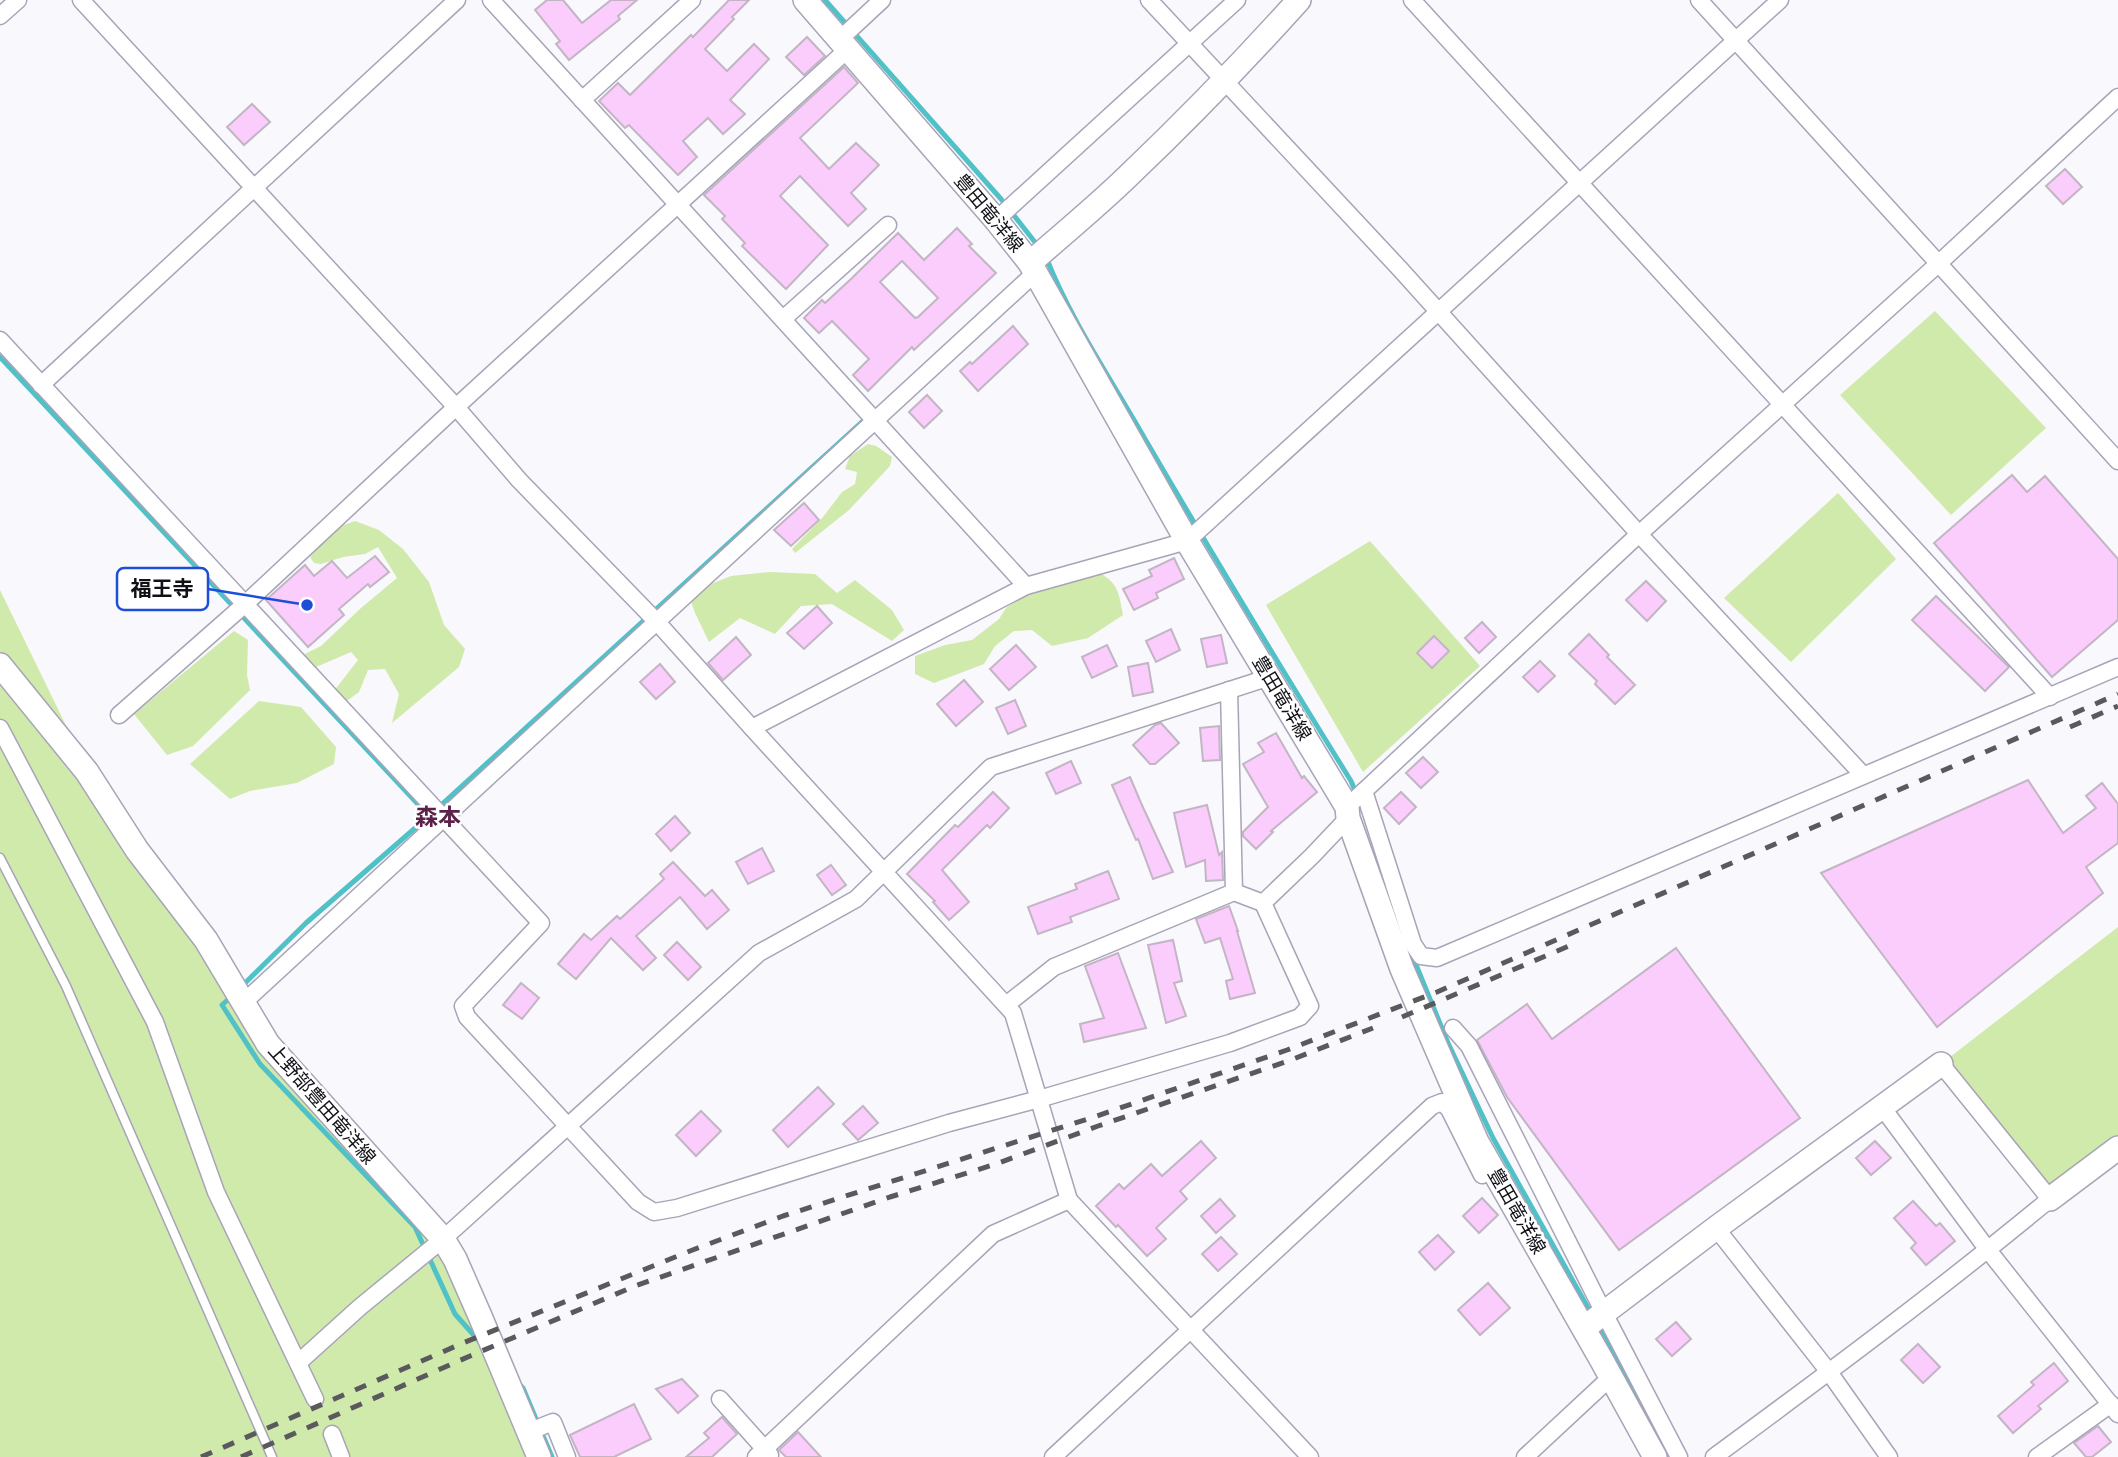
<svg xmlns="http://www.w3.org/2000/svg" width="2118" height="1457" viewBox="0 0 2118 1457" font-family="'Libre Baskerville','Noto Sans JP',serif">
<style>
.green{fill:#d0eaab}
.lines{fill:none;stroke-linecap:round;stroke-linejoin:round}
.stream{stroke:#51c1c8;stroke-width:5}
.building{fill:#facdfd;stroke:#c3b5c4;stroke-width:2;fill-rule:evenodd}
.lane-casing{stroke:#a7a4b7;stroke-width:11}
.street-casing{stroke:#a7a4b7;stroke-width:19}
.secondary-casing{stroke:#a7a4b7;stroke-width:26}
.lane{stroke:#fff;stroke-width:8}
.street{stroke:#fff;stroke-width:16}
.secondary{stroke:#fff;stroke-width:23}
.rail{stroke:#5a595e;stroke-width:5;stroke-dasharray:12 12;stroke-linecap:butt}
.labels{text-anchor:middle;dominant-baseline:central;stroke-width:5;stroke-linejoin:round;paint-order:stroke}
.street-label{font-size:19px;fill:#111016;stroke:#fff}
.quarter-label{font-size:23px;font-weight:bold;fill:#5d224a;stroke:#fff}
.leader{fill:none;stroke:#1d4ed8;stroke-width:2.5}
.callout-dot{fill:#1d4ed8;stroke:#fff;stroke-width:2.5}
.callout{fill:#fff;stroke:#1d4ed8;stroke-width:2.5}
.callout-label{font-size:21px;text-anchor:middle;font-weight:bold;fill:#111016}
</style>
<rect width="100%" height="100%" fill="#f9f8fc"/>
<!-- green -->
<g class="green">
<polygon points="1935,311 2046,428 1951,515 1840,395"/>
<polygon points="868,444 876,446 892,457 890,466 849,510 795,553 792,549 823,517 842,492 855,484 857,472 845,469 850,456"/>
<polygon points="1838,493 1896,559 1791,662 1724,598"/>
<polygon points="355,521 379,530 403,549 429,582 444,625 465,649 459,667 392,723 399,694 385,669 368,670 359,692 344,703 334,691 358,660 351,652 316,667 303,655 321,646 361,608 397,578 378,547 365,554 343,557 321,564 314,563 310,557 336,528"/>
<polygon points="1370,541 1480,666 1363,772 1266,605"/>
<path d="M1090,568c27,13 28,19 33,47l-35,23 -36,8 -20,-16 -18,1 -19,15 -11,18 -50,19 -19,-9v-18l30,-11 27,-5 27,-21 7,-11 21,-14z"/>
<polygon points="770,572 815,574 837,593 855,580 892,610 904,630 892,641 832,604 801,606 775,634 740,618 709,642 695,613 688,593 731,576"/>
<polygon points="0,590 96,787 280,1058 463,1278 537,1457 0,1457"/>
<polygon points="234,631 248,640 247,675 250,690 193,746 167,755 134,714"/>
<polygon points="259,701 301,707 336,747 334,764 297,783 250,791 230,799 190,764"/>
<polygon points="2118,927 2118,1142 2050,1199 1941,1064"/>
</g>
<g class="lines">
<!-- stream -->
<g class="stream">
<polyline points="825,0 1001,199 1038,246"/>
<path d="M1046,257c25,64 65,122 99,182 67,115 136,229 206,342l5,12"/>
<polyline points="0,357 429,816"/>
<polyline points="1412,955 1448,1043 1493,1138 1592,1315"/>
<polyline points="240,988 306,923 429,816 864,420"/>
<polyline points="233,995 222,1005 260,1064 415,1227 455,1314 479,1341"/>
<polyline points="1598,1326 1666,1450"/>
<polyline points="519,1384 523,1388 552,1457"/>
</g>
</g>
<!-- building -->
<g class="building">
<polygon points="547,0 563,0 582,23 611,0 637,0 618,16 620,19 569,60 556,44 560,41 535,10"/>
<polygon points="729,0 749,0 732,17 734,19 705,49 727,71 754,44 769,59 730,100 745,114 723,134 708,118 683,141 697,157 678,175 629,125 625,128 599,101 618,83 630,95 691,35 693,37"/>
<polygon points="807,37 825,56 804,75 786,57"/>
<polygon points="844,67 858,83 800,138 829,169 856,143 879,165 851,193 866,209 848,226 800,176 780,196 828,245 786,289 742,246 745,243 722,219 725,216 704,195"/>
<polygon points="252,104 270,122 244,145 227,127"/>
<polygon points="2065,169 2082,187 2063,204 2046,186"/>
<path d="M957,228l15,16 -3,2 27,27 -82,77 -2,-3 -44,44 -15,-16 16,-16 -37,-38 -13,12 -15,-15 18,-18 3,3 26,-24 47,-46 26,27zM902,261l36,37 -20,19 -3,1 -35,-36z"/>
<polygon points="1013,326 1028,344 978,391 960,371 970,362 972,364"/>
<polygon points="927,395 942,411 924,428 909,412"/>
<polygon points="2012,475 2027,492 2045,476 2118,559 2118,620 2052,677 1934,543"/>
<polygon points="804,503 819,520 791,546 774,530"/>
<polygon points="375,556 389,572 370,587 368,584 339,609 344,615 308,647 266,600 305,565 314,576 332,561 347,578"/>
<polygon points="1174,558 1184,579 1156,593 1158,598 1134,610 1123,589 1152,576 1149,570"/>
<polygon points="1646,581 1666,601 1647,621 1626,600"/>
<polygon points="1936,596 2009,667 1985,691 1912,620"/>
<polygon points="817,606 832,623 804,649 787,633"/>
<polygon points="1482,622 1496,637 1479,653 1465,638"/>
<polygon points="1171,629 1180,650 1156,662 1146,641"/>
<polygon points="1589,634 1609,655 1607,657 1635,685 1615,704 1595,684 1597,681 1569,654"/>
<polygon points="1221,635 1227,663 1207,667 1201,639"/>
<polygon points="1434,636 1449,651 1432,668 1417,653"/>
<polygon points="736,637 751,655 723,680 708,663"/>
<polygon points="1016,645 1036,667 1009,690 990,669"/>
<polygon points="1107,645 1117,666 1092,678 1082,657"/>
<polygon points="1540,661 1555,676 1538,692 1523,677"/>
<polygon points="1148,663 1153,692 1133,696 1128,667"/>
<polygon points="660,664 675,682 656,699 640,682"/>
<polygon points="964,680 983,702 956,726 937,704"/>
<polygon points="1015,700 1026,726 1008,734 996,708"/>
<polygon points="1161,723 1179,743 1155,764 1150,764 1133,745 1155,725"/>
<polygon points="1219,726 1220,760 1203,761 1200,728"/>
<polygon points="1276,733 1302,778 1304,776 1317,792 1271,831 1273,832 1256,849 1243,836 1243,832 1268,807 1243,764 1264,752 1258,743"/>
<polygon points="1423,757 1438,772 1421,788 1406,773"/>
<polygon points="1071,761 1081,783 1056,794 1046,773"/>
<polygon points="1130,777 1141,803 1173,872 1153,879 1138,839 1136,840 1112,785"/>
<polygon points="2028,780 2063,833 2096,808 2086,796 2102,783 2118,804 2118,843 2086,867 2103,893 1937,1027 1821,873"/>
<polygon points="993,792 1009,808 990,828 987,825 942,870 969,902 949,920 933,902 935,901 907,874 955,825 958,827"/>
<polygon points="1401,792 1416,807 1399,824 1384,808"/>
<polygon points="1207,805 1219,855 1222,852 1223,880 1206,881 1205,860 1186,867 1174,813"/>
<polygon points="675,816 690,833 671,851 656,834"/>
<polygon points="762,848 774,871 748,884 736,862"/>
<polygon points="673,862 705,896 712,890 729,910 707,929 680,897 636,936 656,958 643,970 611,938 576,979 558,964 584,934 591,940 617,916 620,919 664,879 660,874"/>
<polygon points="831,865 846,885 832,895 817,875"/>
<polygon points="1108,871 1119,899 1070,917 1072,922 1038,934 1028,907 1077,889 1075,884"/>
<polygon points="1229,906 1238,931 1237,931 1255,993 1230,999 1226,981 1233,979 1220,938 1205,943 1196,919"/>
<polygon points="1173,940 1182,981 1174,983 1186,1016 1166,1023 1148,945"/>
<polygon points="677,942 701,967 688,980 664,955"/>
<polygon points="1676,948 1800,1118 1619,1250 1507,1097 1477,1040 1527,1004 1552,1039"/>
<polygon points="1118,953 1146,1028 1084,1042 1080,1024 1104,1018 1085,966"/>
<polygon points="521,983 539,998 522,1019 503,1005"/>
<polygon points="818,1087 834,1104 788,1147 773,1130"/>
<polygon points="863,1106 878,1123 858,1140 843,1124"/>
<polygon points="701,1111 721,1131 696,1156 676,1135"/>
<polygon points="1201,1141 1216,1158 1180,1191 1187,1199 1156,1228 1166,1239 1147,1256 1118,1225 1116,1227 1096,1206 1119,1184 1124,1189 1151,1164 1162,1176"/>
<polygon points="1875,1141 1891,1158 1871,1175 1856,1158"/>
<polygon points="1482,1198 1498,1215 1479,1233 1463,1216"/>
<polygon points="1220,1199 1235,1216 1216,1233 1201,1216"/>
<polygon points="1913,1201 1936,1226 1940,1223 1955,1241 1926,1265 1911,1248 1916,1243 1894,1218"/>
<polygon points="1438,1235 1454,1252 1435,1270 1419,1252"/>
<polygon points="1221,1237 1237,1254 1218,1271 1202,1254"/>
<polygon points="1488,1283 1510,1308 1480,1335 1458,1310"/>
<polygon points="1676,1322 1691,1339 1672,1356 1656,1339"/>
<polygon points="1918,1344 1940,1367 1923,1383 1901,1360"/>
<polygon points="2054,1363 2068,1381 2038,1406 2041,1409 2013,1433 1998,1416 2034,1385 2031,1382"/>
<polygon points="682,1379 698,1396 678,1413 656,1389"/>
<polygon points="634,1404 651,1439 614,1457 580,1457 570,1435"/>
<polygon points="722,1417 737,1434 712,1457 686,1457 709,1438 704,1433"/>
<polygon points="2098,1426 2111,1442 2092,1457 2086,1457 2074,1443"/>
<polygon points="798,1432 821,1457 786,1457 779,1450"/>
</g>
<g class="lines">
<defs>
<polyline id="lane" points="0,858 66,986 272,1457"/>
<g id="street">
<polyline points="81,0 456,407 519,480 657,622 752,728 1013,1013 1069,1200 1310,1457"/>
<polyline points="491,0 1026,586"/>
<polyline points="1149,0 1400,269 1639,534 1863,775"/>
<polyline points="1412,0 2050,697"/>
<polyline points="1699,0 2118,461"/>
<polyline points="0,16 18,0"/>
<polyline points="839,40 882,0"/>
<polyline points="582,100 692,0"/>
<polyline points="996,220 1237,0"/>
<polyline points="783,319 888,225"/>
<polyline points="0,340 541,923 463,1006 467,1017 638,1202 654,1212 677,1208 949,1123 1039,1099 1230,1043 1300,1017 1310,1006 1263,903 1312,856 1348,818"/>
<polyline points="41,385 457,0"/>
<polyline points="1229,690 1234,892"/>
<polyline points="119,715 244,605 456,407 847,50"/>
<polyline points="0,728 155,1022 216,1192 315,1399"/>
<polyline points="752,728 1026,586 1187,541 1780,0"/>
<polyline points="1364,791 1413,944 1421,956 1437,958 2118,667"/>
<polyline points="1347,807 1639,534 1938,264 2118,97"/>
<polyline points="243,1003 1035,273"/>
<polyline points="1006,1005 1054,967 1234,892 1263,903"/>
<polyline points="1453,1028 1469,1046 1604,1313 1679,1457"/>
<polyline points="1882,1107 1988,1250 2118,1414"/>
<polyline points="1716,1228 1829,1372 1889,1457"/>
<polyline points="298,1363 360,1307 443,1239 759,953 856,899 991,767 1270,677"/>
<polyline points="720,1399 770,1455"/>
<polyline points="528,1432 553,1422 567,1457"/>
<polyline points="332,1434 341,1457"/>
<polyline points="756,1457 993,1234 1069,1200"/>
<polyline points="1053,1457 1432,1106 1442,1102 1449,1109 1482,1175 1493,1171"/>
<polyline points="1525,1457 1611,1377"/>
<path d="M1714,1457c114,-84 227,-168 336,-258l-109,-135"/>
<polyline points="2037,1457 2111,1404"/>
</g>
<g id="secondary">
<polyline points="805,0 996,220 1030,263 1187,541 1347,807 1348,818 1402,969 1477,1142 1601,1359 1655,1457"/>
<path d="M1030,263c33,-29 66,-56 97,-86 60,-57 117,-116 172,-177"/>
<polyline points="0,665 87,772 137,850 206,940 268,1044 443,1239 455,1259 480,1316 539,1457"/>
<polyline points="2050,1199 2118,1148"/>
<polyline points="1584,1328 1716,1228 1941,1064"/>
</g>
</defs>
<!-- lane casing -->
<use href="#lane" class="lane-casing"/>
<!-- street casing -->
<use href="#street" class="street-casing"/>
<!-- secondary casing -->
<use href="#secondary" class="secondary-casing"/>
<!-- lane -->
<use href="#lane" class="lane"/>
<!-- street -->
<use href="#street" class="street"/>
<!-- secondary -->
<use href="#secondary" class="secondary"/>
<!-- rail -->
<g class="rail">
<polyline points="2070,727 2118,706"/>
<polyline points="1402,1017 1576,943"/>
<polyline points="201,1457 463,1343 690,1251 783,1216 1094,1117 1287,1050 1437,992 2118,694"/>
<polyline points="241,1457 470,1356 635,1286 890,1197 996,1164 1098,1126 1288,1061 1373,1028"/>
</g>
</g>
<g class="labels">
<!-- street labels -->
<g class="street-label">
<text transform="translate(989 213) rotate(50)">豊田竜洋線</text>
<text transform="translate(1282 698) rotate(59)">豊田竜洋線</text>
<text transform="translate(322 1104) rotate(49)">上野部豊田竜洋線</text>
<text transform="translate(1517 1211) rotate(60)">豊田竜洋線</text>
</g>
<!-- quarter labels -->
<g class="quarter-label">
<text x="438" y="817">森本</text>
</g>
</g>
<!-- callouts -->
<path class="leader" d="M307 605L208 589"/>
<circle class="callout-dot" cx="307" cy="605" r="7"/>
<rect class="callout" x="117" y="568" width="91" height="42" rx="7"/>
<g class="callout-label">
<text x="162" y="596">福王寺</text>
</g>
</svg>
